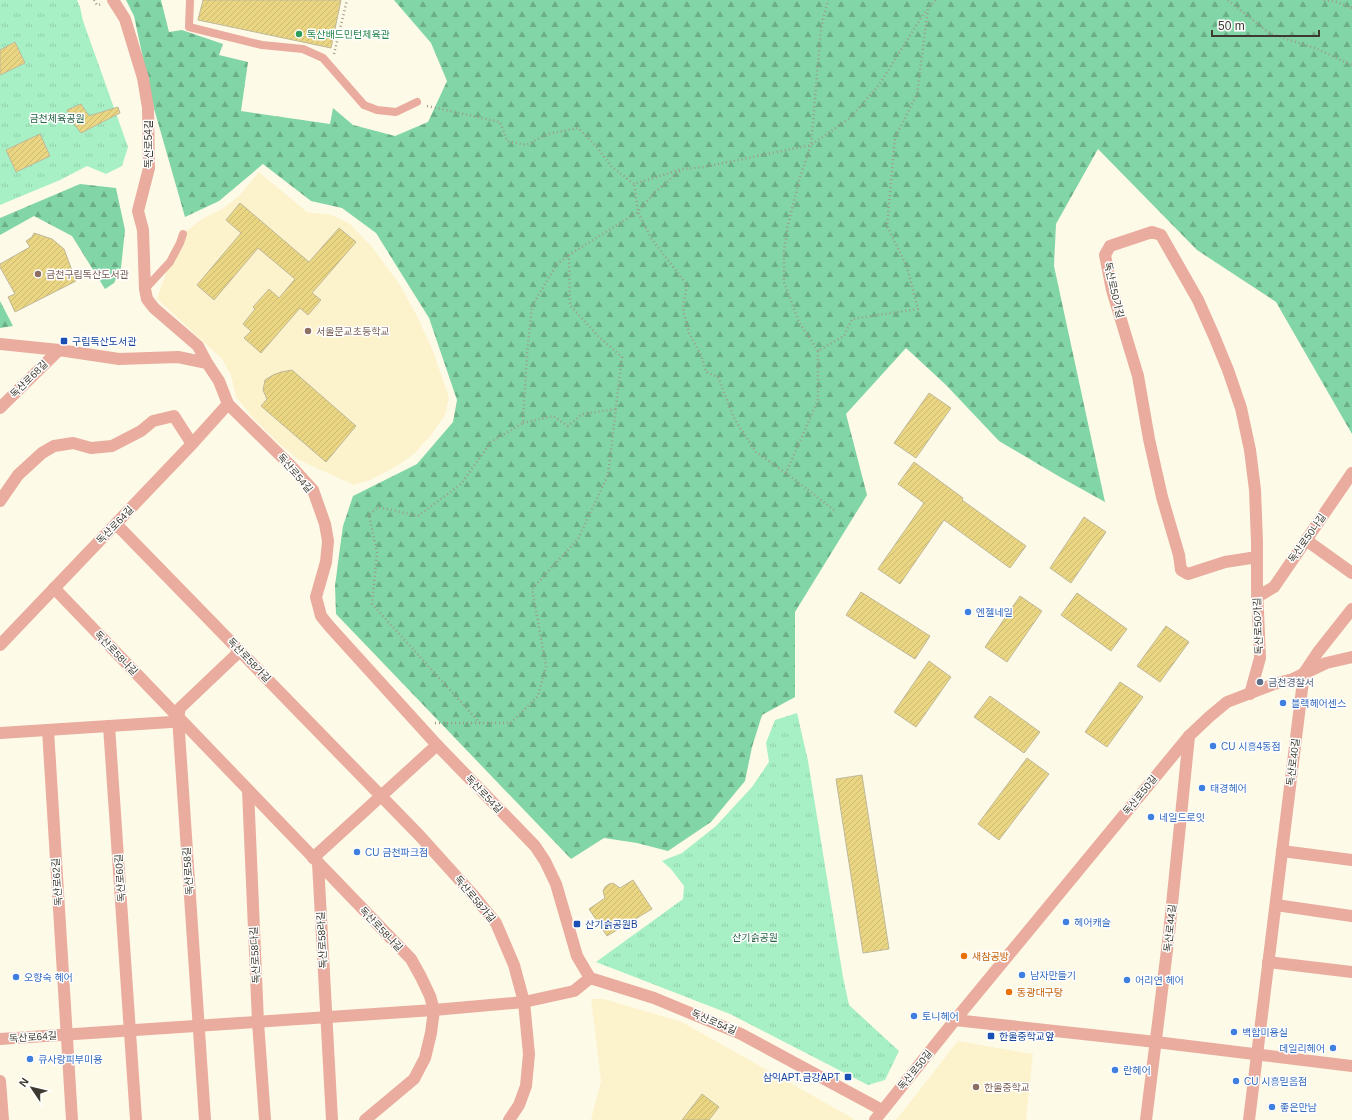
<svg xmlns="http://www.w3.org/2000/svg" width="1352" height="1120" viewBox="0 0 1352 1120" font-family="Helvetica,'Noto Sans KR',sans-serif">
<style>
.built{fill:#fcf3cd}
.forest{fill:url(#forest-firs)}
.park{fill:url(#park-tufts)}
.building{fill:url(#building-hatch);stroke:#bfb89b}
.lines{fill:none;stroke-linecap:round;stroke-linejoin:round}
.path{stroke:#9e9b8c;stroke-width:2.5;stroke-dasharray:1 3;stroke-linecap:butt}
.service{stroke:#e9ac9e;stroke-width:8}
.minor{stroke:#e9ac9e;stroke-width:12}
.tertiary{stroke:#e9ac9e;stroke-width:12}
.leisure-dot{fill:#2e9e5b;stroke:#fff;stroke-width:1.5}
.education-dot{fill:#8d6e63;stroke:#fff;stroke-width:1.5}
.transit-dot{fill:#1a4fb4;stroke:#fff;stroke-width:1.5}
.shop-dot{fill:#3f7fe0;stroke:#fff;stroke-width:1.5}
.service-dot{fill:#5c6f8a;stroke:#fff;stroke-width:1.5}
.food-dot{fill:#e8710a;stroke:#fff;stroke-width:1.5}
.labels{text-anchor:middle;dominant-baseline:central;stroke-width:3;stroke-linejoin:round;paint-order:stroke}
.leisure-label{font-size:10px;fill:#27864d;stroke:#fff;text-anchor:start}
.park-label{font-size:10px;fill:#276445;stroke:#fff}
.street-label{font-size:10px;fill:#3d3b2f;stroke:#fff}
.education-label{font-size:10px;fill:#785e54;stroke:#fff;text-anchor:start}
.transit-label{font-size:10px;fill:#164399;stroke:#fff;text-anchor:start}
.shop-label{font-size:10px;fill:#366cbe;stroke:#fff;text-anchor:start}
.service-label{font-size:10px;fill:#4e5e75;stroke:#fff;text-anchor:start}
.food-label{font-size:10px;fill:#c56008;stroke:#fff;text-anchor:start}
</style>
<defs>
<pattern id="forest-firs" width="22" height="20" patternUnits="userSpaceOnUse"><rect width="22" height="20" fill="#81d5a6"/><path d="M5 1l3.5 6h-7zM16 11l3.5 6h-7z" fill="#6bae88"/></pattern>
<pattern id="park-tufts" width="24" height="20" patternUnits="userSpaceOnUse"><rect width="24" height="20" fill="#a7f0c5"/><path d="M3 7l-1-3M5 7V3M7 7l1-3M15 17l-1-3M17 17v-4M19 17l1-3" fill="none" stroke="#91cfaa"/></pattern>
<pattern id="building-hatch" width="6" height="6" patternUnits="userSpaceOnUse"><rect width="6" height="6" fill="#ead682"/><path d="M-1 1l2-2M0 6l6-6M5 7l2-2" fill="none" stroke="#cab971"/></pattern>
</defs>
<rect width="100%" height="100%" fill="#fefae8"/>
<!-- built -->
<g class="built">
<polygon points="259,172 307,212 332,215 350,224 372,247 400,285 417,316 433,351 449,398 445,415 431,435 414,454 397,466 370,480 354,485 299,460 278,443 254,419 236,397 231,375 222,359 157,299 170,262 183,234 198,222 211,214 221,210 239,196"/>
<polygon points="591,999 604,999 682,1022 854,1119 853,1120 591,1120 601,1081"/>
<polygon points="958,1041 1033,1054 1026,1120 896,1120"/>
</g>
<!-- forest -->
<g class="forest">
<polygon points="126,0 161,0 169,32 182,30 223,44 219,55 248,62 241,111 330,124 333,108 353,125 395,136 428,122 447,81 431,43 394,0 1352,0 1352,434 1276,302 1197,250 1098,149 1056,224 1054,266 1105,502 1060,477 999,441 946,385 906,348 846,414 867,495 795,612 795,697 762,715 752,747 745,781 711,822 668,851 637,843 604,838 571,859 336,614 335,586 339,555 343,526 353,496 417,464 453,422 457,400 429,318 376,233 342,208 311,201 263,164 219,201 185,217 153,105 134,16"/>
<polygon points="80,184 116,188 125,230 121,268 114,283 105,289 72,236 34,216 0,235 0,218"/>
<polygon points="0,301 13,326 0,328"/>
</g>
<!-- park -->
<g class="park">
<polygon points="0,0 77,0 80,7 83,21 128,147 122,166 106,174 87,166 60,180 0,205"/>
<polygon points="797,713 808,761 843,977 849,1005 899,1051 885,1080 868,1085 730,1014 596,962 683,899 684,886 671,869 662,861 682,853 716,826 752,787 769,762 766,743 775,720"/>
</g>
<!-- building -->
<g class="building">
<polygon points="203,0 341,0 331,48 198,20"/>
<polygon points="15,42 25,63 0,75 0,50"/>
<polygon points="81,104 89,116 118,107 120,113 81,133 72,121 67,110"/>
<polygon points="40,134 50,156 16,172 6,150"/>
<polygon points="240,203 309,262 339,228 356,242 312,293 321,300 308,315 300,308 261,353 244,338 251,331 243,324 255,309 253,307 269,289 279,298 295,279 258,248 214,300 197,285 241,233 226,220"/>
<polygon points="34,233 52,239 64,249 76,281 15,312 8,297 15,294 0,267 0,264 30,247 26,241 32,237"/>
<polygon points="292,370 356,426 326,462 261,406 267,399 263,390 265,380 273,375 281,372"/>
<polygon points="929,393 951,408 916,458 894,443"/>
<polygon points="914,462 963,498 962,500 1026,546 1010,568 944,520 900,584 878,569 924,503 898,484"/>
<polygon points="1084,517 1106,532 1071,583 1050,568"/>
<polygon points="861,592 930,636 915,659 846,615"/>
<polygon points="1077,593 1127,629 1111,651 1061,615"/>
<polygon points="1020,596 1042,611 1007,662 985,647"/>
<polygon points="1166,626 1189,642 1160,682 1137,666"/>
<polygon points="929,661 951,677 916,727 894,712"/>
<polygon points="1120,682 1143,697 1107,747 1085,732"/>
<polygon points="990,696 1040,732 1024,753 974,717"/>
<polygon points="1027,758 1049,774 999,840 978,824"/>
<polygon points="862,775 889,949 863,953 836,779"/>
<polygon points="633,880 652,909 607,936 589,909 605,898 603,891 605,887 609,884 613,883 620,888"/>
<polygon points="702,1094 719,1107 709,1120 682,1120"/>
</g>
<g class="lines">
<!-- path -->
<g class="path">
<polyline points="94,0 97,5 103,4"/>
<polyline points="1228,0 1269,33 1317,49 1352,65"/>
<polyline points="1324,0 1337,2 1352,8"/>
<polyline points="334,54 347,0"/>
<polyline points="427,106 500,122 507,141 526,145 548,134 578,128 596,146 611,166 634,184 682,169 704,167 811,145 850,118 879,85 926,10"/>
<polyline points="680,171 655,192 638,212 651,238 687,285 683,309 689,333 701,355 706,372 718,377 735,420 756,452 786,473"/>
<polyline points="818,351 799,322 784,282 784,251 788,225 800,177 811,145 821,28 828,0"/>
<polyline points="523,423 553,416 568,426 582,414 616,409"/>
<polyline points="834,510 786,473 818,400 818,351 844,336 852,319 918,309 907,267 887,226 895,138 917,94 928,8 936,0"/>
<polyline points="435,723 511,723 538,696 546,666 532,589 578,539 608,475 622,357 599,337 570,305 569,255 638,212 634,184"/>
<polyline points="480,723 372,604 377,552 369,515 378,507 418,516 461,484 491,442 523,423 527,354 532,306 557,264 569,255"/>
</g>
<!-- service -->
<g class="service">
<polyline points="190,0 189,27 262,45 303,49 323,58 364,105 377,110 396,112 417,102"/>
<polyline points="145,289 170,262 180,243 183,234"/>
</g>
<!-- minor -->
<g class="minor">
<polyline points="113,0 125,19 143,78 148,108 149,168 138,211 143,230 145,289 147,299 154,308 198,346 207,363"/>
<polyline points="0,408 59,350"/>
<polyline points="0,501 18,475 42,453 54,446 73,443 91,448 112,446 141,431 153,421 174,416 192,444"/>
<polyline points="116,524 419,835 474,896 496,923 514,965 524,1002 529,1054 526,1086 519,1105 509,1120"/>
<polyline points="1306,540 1352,573"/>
<polyline points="54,588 411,959 421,977 430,996 434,1010 431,1033 425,1058 414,1079 365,1120"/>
<polyline points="1257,597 1274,587 1352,473"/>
<polyline points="0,645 192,444 228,404"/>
<polyline points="1250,694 1260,658 1257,589 1257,542 1255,490 1250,450 1241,408 1228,370 1214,336 1198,300 1161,235 1152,232 1110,246 1105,255 1112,290 1138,376 1149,439 1162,497 1179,555 1181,570 1188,574 1225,562 1257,557"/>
<polyline points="109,726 136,1120"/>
<polyline points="48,730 72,1120"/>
<polyline points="0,733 171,722 178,717"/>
<polyline points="248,790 258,1022 265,1120"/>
<polyline points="1282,851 1352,860"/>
<polyline points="313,858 437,745"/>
<polyline points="318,863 332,1120"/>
<polyline points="1276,905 1352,916"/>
<polyline points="1268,962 1352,972"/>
<polyline points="955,1020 1189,736 1209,717 1227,702 1274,684 1293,679 1326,663 1352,657"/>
<polyline points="0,1039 434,1010 524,1002 574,991 590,978"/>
<polyline points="0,1081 3,1120"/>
<polyline points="205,1120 178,717 180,708 240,651"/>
<polyline points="1146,1120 1169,934 1189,736"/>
<polyline points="1249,1120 1304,673 1318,652 1352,609"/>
</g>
<!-- tertiary -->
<g class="tertiary">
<polyline points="0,344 59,350 119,359 178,357 207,363 219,381 228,404 291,466 313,490 325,524 328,541 326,562 316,597 321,616 330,627 437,745 535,846 545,861 556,884 577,956 590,978 654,998 741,1034 882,1110"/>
<polyline points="875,1120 955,1020 1156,1042 1352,1066"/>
</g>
</g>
<!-- markers -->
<circle class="leisure-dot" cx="299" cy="34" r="4"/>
<g class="education-dot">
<circle cx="38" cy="274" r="4"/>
<circle cx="308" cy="331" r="4"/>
<circle cx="976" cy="1087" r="4"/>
</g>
<g class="transit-dot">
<rect x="60" y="337" width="8" height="8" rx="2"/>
<rect x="573" y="920" width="8" height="8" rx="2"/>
<rect x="987" y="1032" width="8" height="8" rx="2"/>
<rect x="844" y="1073" width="8" height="8" rx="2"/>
</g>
<g class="shop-dot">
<circle cx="968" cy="612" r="4"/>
<circle cx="1283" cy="703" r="4"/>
<circle cx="1213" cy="746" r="4"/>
<circle cx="1202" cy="788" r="4"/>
<circle cx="1151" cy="817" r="4"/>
<circle cx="357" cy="852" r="4"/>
<circle cx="1066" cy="922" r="4"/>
<circle cx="1022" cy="975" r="4"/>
<circle cx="16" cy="977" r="4"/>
<circle cx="1127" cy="980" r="4"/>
<circle cx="914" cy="1016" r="4"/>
<circle cx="1234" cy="1032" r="4"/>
<circle cx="1333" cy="1048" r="4"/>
<circle cx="30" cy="1059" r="4"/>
<circle cx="1115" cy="1070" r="4"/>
<circle cx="1236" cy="1081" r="4"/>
<circle cx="1272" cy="1107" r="4"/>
</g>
<circle class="service-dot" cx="1260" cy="682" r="4"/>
<g class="food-dot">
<circle cx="964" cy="956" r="4"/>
<circle cx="1009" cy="992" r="4"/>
</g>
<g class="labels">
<!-- leisure labels -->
<g class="leisure-label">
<text x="307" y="34">독산배드민턴체육관</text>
</g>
<!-- park labels -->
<g class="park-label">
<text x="57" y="118">금천체육공원</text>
<text x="755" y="937">산기슭공원</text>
</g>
<!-- street labels -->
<g class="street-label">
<text transform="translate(148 144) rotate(-90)">독산로54길</text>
<text transform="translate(1114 290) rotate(77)">독산로50가길</text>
<text transform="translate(29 379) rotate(-45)">독산로68길</text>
<text transform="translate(295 473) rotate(49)">독산로54길</text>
<text transform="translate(115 525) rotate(-46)">독산로64길</text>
<text transform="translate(1307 538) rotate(-55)">독산로50나길</text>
<text transform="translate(1258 626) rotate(-92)">독산로50가길</text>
<text transform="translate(116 653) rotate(46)">독산로58나길</text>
<text transform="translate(249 660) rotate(46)">독산로58가길</text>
<text transform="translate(1293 762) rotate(-83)">독산로40길</text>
<text transform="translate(484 794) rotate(46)">독산로54길</text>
<text transform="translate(1140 795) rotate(-51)">독산로50길</text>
<text transform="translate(188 871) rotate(-94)">독산로58길</text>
<text transform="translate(120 878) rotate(-94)">독산로60길</text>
<text transform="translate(57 882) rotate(-94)">독산로62길</text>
<text transform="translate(475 899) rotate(50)">독산로58가길</text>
<text transform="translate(1170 928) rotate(-84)">독산로44길</text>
<text transform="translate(381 929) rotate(46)">독산로58나길</text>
<text transform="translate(322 940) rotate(-93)">독산로58라길</text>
<text transform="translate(255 955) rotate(-93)">독산로58다길</text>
<text transform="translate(714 1022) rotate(23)">독산로54길</text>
<text transform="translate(33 1037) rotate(-4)">독산로64길</text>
<text transform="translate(915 1070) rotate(-51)">독산로50길</text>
</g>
<!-- education labels -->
<g class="education-label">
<text x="46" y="274">금천구립독산도서관</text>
<text x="316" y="331">서울문교초등학교</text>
<text x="984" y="1087">한울중학교</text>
</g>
<!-- transit labels -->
<g class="transit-label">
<text x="72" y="341">구립독산도서관</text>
<text x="585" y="924">산기슭공원B</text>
<text x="999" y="1036">한울중학교앞</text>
<text x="840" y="1077" text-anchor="end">삼익APT.금강APT</text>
</g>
<!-- shop labels -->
<g class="shop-label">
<text x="976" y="612">엔젤네일</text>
<text x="1291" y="703">블랙헤어센스</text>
<text x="1221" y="746">CU 시흥4동점</text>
<text x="1210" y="788">태경헤어</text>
<text x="1159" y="817">네일드로잇</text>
<text x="365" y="852">CU 금천파크점</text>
<text x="1074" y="922">헤어캐슬</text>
<text x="1030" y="975">남자만들기</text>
<text x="24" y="977">오향숙 헤어</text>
<text x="1135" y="980">어리연 헤어</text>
<text x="922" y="1016">토니헤어</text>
<text x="1242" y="1032">백합미용실</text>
<text x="1325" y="1048" text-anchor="end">데일리헤어</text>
<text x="38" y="1059">큐사랑피부미용</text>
<text x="1123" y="1070">란헤어</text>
<text x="1244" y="1081">CU 시흥믿음점</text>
<text x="1280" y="1107">좋은만남</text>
</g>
<!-- service labels -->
<g class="service-label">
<text x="1268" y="682">금천경찰서</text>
</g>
<!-- food labels -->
<g class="food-label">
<text x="972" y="956">새참공방</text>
<text x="1017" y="992">동광대구탕</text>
</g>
</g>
<!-- north arrow -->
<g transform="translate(32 1088) rotate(305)" stroke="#ffffff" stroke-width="3" paint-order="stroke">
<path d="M0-3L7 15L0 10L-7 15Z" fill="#3d3b2f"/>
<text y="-6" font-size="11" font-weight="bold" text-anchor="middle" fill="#3d3b2f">N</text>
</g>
<!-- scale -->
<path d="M1212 30v6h107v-6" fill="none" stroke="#3d3b2f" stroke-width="2"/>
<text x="1218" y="30" font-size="12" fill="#3d3b2f" stroke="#ffffff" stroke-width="3" paint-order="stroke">50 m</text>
</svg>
